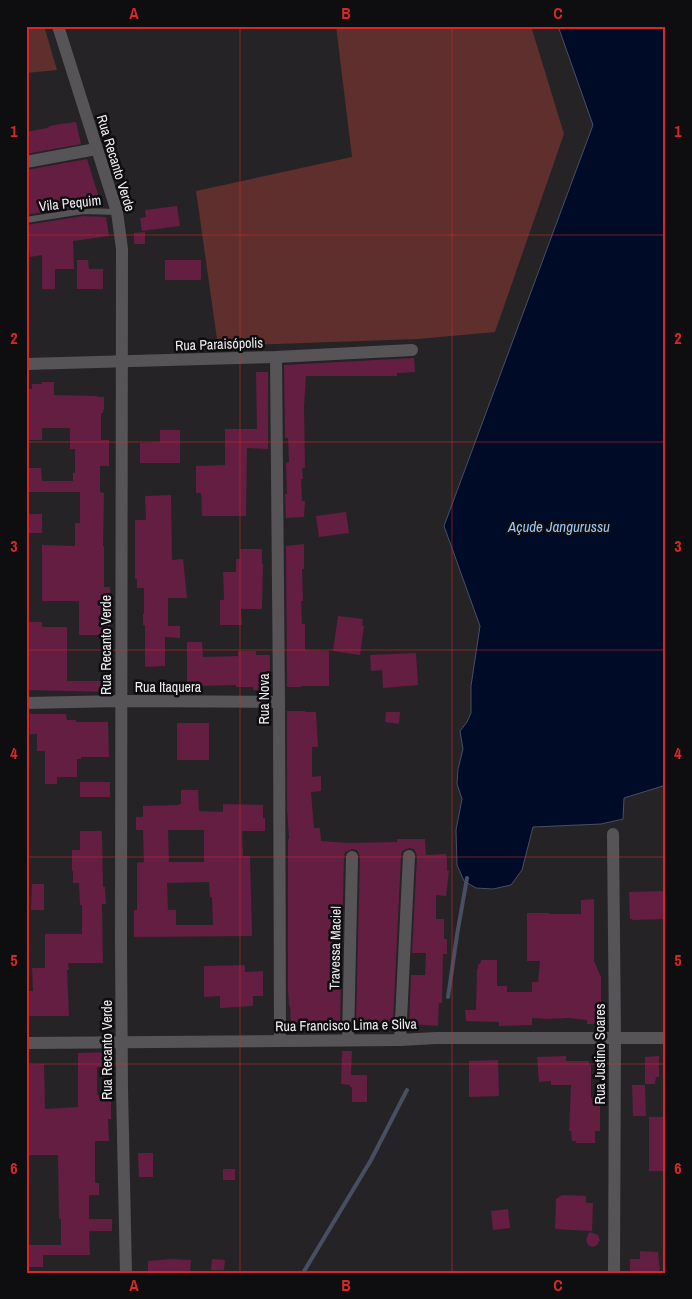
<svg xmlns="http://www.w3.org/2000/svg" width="692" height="1299" viewBox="0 0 692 1299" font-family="'Archivo Narrow',sans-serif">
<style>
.green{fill:#5e2f2c}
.water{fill:#000b27;stroke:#484f63}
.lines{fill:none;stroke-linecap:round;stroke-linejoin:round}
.stream{stroke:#484f63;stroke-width:4}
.building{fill:#631e42;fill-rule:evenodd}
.lane{stroke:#575458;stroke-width:6}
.street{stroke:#575458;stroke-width:12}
.grid{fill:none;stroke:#d62828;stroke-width:1;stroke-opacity:0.55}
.labels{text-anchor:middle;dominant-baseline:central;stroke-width:5;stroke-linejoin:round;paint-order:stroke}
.street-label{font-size:14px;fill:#efedf0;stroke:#0e0d0f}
.water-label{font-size:15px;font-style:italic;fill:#9cc6f7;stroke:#0e0d0f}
.neatline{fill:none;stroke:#d62828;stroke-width:2}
.grid-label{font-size:16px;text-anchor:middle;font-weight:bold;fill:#d62828}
</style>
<rect width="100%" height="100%" fill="#262327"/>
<!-- green -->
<g class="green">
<polygon points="26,26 44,26 57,70 26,73"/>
<polygon points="336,26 531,26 564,134 495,332 418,339 218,346 196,191 352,157"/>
</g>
<!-- water -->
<polygon class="water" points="558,26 666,26 666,785 624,798 623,819 601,824 533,827 522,870 511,885 493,889 476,888 464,881 457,865 456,830 462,799 457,784 458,769 463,749 460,731 467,722 471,713 471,686 480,626 444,526 593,125"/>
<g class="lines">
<!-- stream -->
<g class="stream">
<polyline points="448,997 457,935 467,878"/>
<polyline points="303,1273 371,1160 407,1090"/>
</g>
</g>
<!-- building -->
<g class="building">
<polygon points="76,122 81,144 26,154 26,132 47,128 50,126 60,124"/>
<polygon points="87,159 102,207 82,206 26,215 26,170"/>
<polygon points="177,206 180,226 142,231 140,218 146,217 145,210"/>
<polygon points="83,216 106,217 109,236 73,241 74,269 55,269 55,289 42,289 42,255 30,257 29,246 26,246 26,225"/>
<polygon points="145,232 145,244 134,244 134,233"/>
<polygon points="77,260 88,260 89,269 103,269 103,289 77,289"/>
<rect x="165" y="260" width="36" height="20"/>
<polygon points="412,358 414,358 415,372 397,373 397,376 306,376 304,407 305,468 302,468 303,479 301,479 302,501 305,501 304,517 286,518 285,494 287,494 286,463 289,462 288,438 285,438 284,365"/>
<polygon points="256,372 268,372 268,449 247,448 246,516 202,516 201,493 196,493 196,466 225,465 225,429 257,429"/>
<polygon points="42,382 54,382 54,395 97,396 97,397 104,397 104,410 103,410 103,413 101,413 101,440 109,440 109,466 100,466 100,492 104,493 103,546 104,546 104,587 110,587 110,632 107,632 107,635 79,635 79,601 42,601 42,545 75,546 75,523 80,523 80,492 26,492 26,468 41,468 42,481 73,481 73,473 75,473 75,449 70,449 70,428 42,428 42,440 27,440 27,389 32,389 32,384 42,384"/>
<polygon points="160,430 180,430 180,463 140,463 140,443 160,442"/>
<polygon points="171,495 172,560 183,559 187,598 168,598 168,626 180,626 180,638 165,637 165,666 145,667 145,625 143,625 143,614 144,614 144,588 137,588 137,579 135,579 135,520 146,520 145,496"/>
<polygon points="346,512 349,533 319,537 316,516"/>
<rect x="26" y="514" width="16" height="19"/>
<polygon points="304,544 304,569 302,569 303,601 301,601 302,624 305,624 305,650 329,651 329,686 301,686 301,687 287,687 286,546"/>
<polygon points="240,549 262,549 262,564 263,564 262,609 241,609 242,625 220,625 220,600 224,600 223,572 236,572 236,559 240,559"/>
<polygon points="338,616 363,619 362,625 364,626 360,655 333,651"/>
<polygon points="28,622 42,622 42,627 67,627 67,681 111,681 111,692 26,690 26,651 28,651"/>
<polygon points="187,642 202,642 203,657 238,656 238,651 256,651 256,655 270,655 270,690 253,690 253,687 236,687 236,685 202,686 202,689 187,689"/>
<polygon points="416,653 418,685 383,688 382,670 371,671 370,655"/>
<polygon points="287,711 305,711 305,712 316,712 318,747 312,747 312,777 321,776 321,791 311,792 314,828 320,828 321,841 349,843 397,842 397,839 425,839 426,855 446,854 446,858 447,858 447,871 449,871 446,896 436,895 436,919 444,919 444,939 447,939 447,954 443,954 442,1003 439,1003 438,1026 409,1024 411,975 425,975 426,953 412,953 417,856 416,853 414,849 409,848 402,851 401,856 393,1024 356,1023 360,857 359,854 357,850 352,849 345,852 344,857 340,1024 314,1026 314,1023 291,1024 290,1006 289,1006 288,990 288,839 289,839 287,807"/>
<polygon points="386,712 400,712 399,724 385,722"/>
<polygon points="30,714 66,714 67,720 76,720 76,722 108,722 109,757 81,757 81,759 77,759 77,777 57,777 57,784 45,784 45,751 37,751 37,734 30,734"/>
<rect x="177" y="723" width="32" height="37"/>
<rect x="80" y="782" width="30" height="15"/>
<path d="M181,790h17l1,21 24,1v-8l40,1v13h2v13h-23l1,25h7l2,80 -118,1v-27h3v-47l7,-1 -1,-32h-7v-13h7v-11l36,-1v-1h2zM168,830h36v32h-35zM209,882l1,15h2l1,28h-37v-15h-8l-1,-27z"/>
<polygon points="80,831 102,831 103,887 105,887 106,904 102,904 103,963 68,963 69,970 67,970 69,1016 26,1016 26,991 33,991 32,968 45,968 45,934 82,934 82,905 80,905 79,883 73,883 73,871 72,871 72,850 80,850"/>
<polygon points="32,884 44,884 44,910 31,910"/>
<polygon points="664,891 665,919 632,920 632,919 630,919 629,892"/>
<polygon points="594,899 594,961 601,977 601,1024 587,1024 587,1020 569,1018 546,1019 532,1018 532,1025 499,1026 499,1022 466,1021 465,1010 476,1010 477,969 478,969 478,964 480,964 481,960 497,960 497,986 507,986 507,992 532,992 532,982 538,982 540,961 527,961 527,913 549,913 549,914 581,914 581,900"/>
<polygon points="245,965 245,972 263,971 263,996 253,996 253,1006 220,1008 220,996 204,997 204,966"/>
<polygon points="342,1051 352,1051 351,1075 367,1075 367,1102 352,1102 352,1087 350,1087 350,1085 341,1084"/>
<polygon points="111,1052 111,1067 97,1067 97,1095 111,1094 111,1119 108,1119 109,1141 95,1141 95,1183 99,1183 99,1195 89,1195 89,1219 112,1219 112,1231 89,1231 90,1255 43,1255 43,1267 26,1267 26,1245 61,1245 61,1219 59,1219 58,1155 26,1155 26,1065 44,1064 45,1109 78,1107 78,1053"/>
<polygon points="566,1056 566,1061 589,1061 589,1065 591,1065 591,1098 600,1098 600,1131 595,1131 595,1143 576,1143 576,1141 572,1141 571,1131 569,1131 571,1085 551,1085 551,1081 539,1082 537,1057"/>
<polygon points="659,1056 659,1077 656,1077 655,1084 645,1084 645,1057"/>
<polygon points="498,1060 499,1096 469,1097 469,1061"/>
<polygon points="632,1085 645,1085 646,1116 633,1116"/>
<rect x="649" y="1117" width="17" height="54"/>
<polygon points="138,1153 153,1153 153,1177 139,1177"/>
<rect x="223" y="1169" width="12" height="11"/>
<polygon points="562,1195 586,1196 586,1203 593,1203 592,1231 555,1229 556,1199"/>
<polygon points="508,1209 510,1228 493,1230 491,1211"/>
<polygon points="589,1232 598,1235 600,1240 597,1245 593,1247 588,1245 586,1240"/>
<polygon points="640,1251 658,1252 660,1273 630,1273 630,1259 640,1259"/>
<polygon points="171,1259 191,1260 190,1273 148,1273 148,1261"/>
<polygon points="212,1259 225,1260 224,1270 211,1270"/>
</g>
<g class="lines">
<!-- lane -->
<polyline class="lane" points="26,220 83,211 117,212"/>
<!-- street -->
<g class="street">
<polyline points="58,26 117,212 122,249 121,943 122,1089 126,1273"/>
<polyline points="26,162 96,149"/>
<polyline points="276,357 279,702 280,1041"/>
<polyline points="26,364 276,357 412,350"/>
<polyline points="26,703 121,701 279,702"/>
<polyline points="613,834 615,1038 614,1273"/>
<polyline points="348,1040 352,857"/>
<polyline points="400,1040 409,856"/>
<polyline points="26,1043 400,1040 436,1038 666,1038"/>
</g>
</g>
<!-- grid -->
<path class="grid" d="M240,26v1247M452,26v1247M26,235h640M26,442h640M26,650h640M26,857h640M26,1064h640"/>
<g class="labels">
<!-- street labels -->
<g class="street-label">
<text transform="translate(116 163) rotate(73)">Rua Recanto Verde</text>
<text transform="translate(70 203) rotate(-6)">Vila Pequim</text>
<text transform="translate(219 344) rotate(-2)">Rua Paraisópolis</text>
<text transform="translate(106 645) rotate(-90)">Rua Recanto Verde</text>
<text x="168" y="687">Rua Itaquera</text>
<text transform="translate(264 699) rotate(-90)">Rua Nova</text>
<text transform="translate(335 948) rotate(-89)">Travessa Maciel</text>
<text transform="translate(346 1025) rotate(-1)">Rua Francisco Lima e Silva</text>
<text transform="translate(107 1050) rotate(-90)">Rua Recanto Verde</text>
<text transform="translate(600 1054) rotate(-90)">Rua Justino Soares</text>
</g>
<!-- water labels -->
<g class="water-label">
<text x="559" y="526">Açude Jangurussu</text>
</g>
</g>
<!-- border -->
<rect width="692" height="1299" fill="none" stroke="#0e0d0f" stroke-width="55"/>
<rect x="28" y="28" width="636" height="1244" class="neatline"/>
<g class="grid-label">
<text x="134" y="19">A</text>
<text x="346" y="19">B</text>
<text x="558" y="19">C</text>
<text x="14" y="137">1</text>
<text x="678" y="137">1</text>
<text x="14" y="344">2</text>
<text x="678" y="344">2</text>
<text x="14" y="552">3</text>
<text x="678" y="552">3</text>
<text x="14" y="759">4</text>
<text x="678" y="759">4</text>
<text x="14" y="966">5</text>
<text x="678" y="966">5</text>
<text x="14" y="1174">6</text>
<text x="678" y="1174">6</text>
<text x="134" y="1291">A</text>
<text x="346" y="1291">B</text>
<text x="558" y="1291">C</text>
</g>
</svg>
